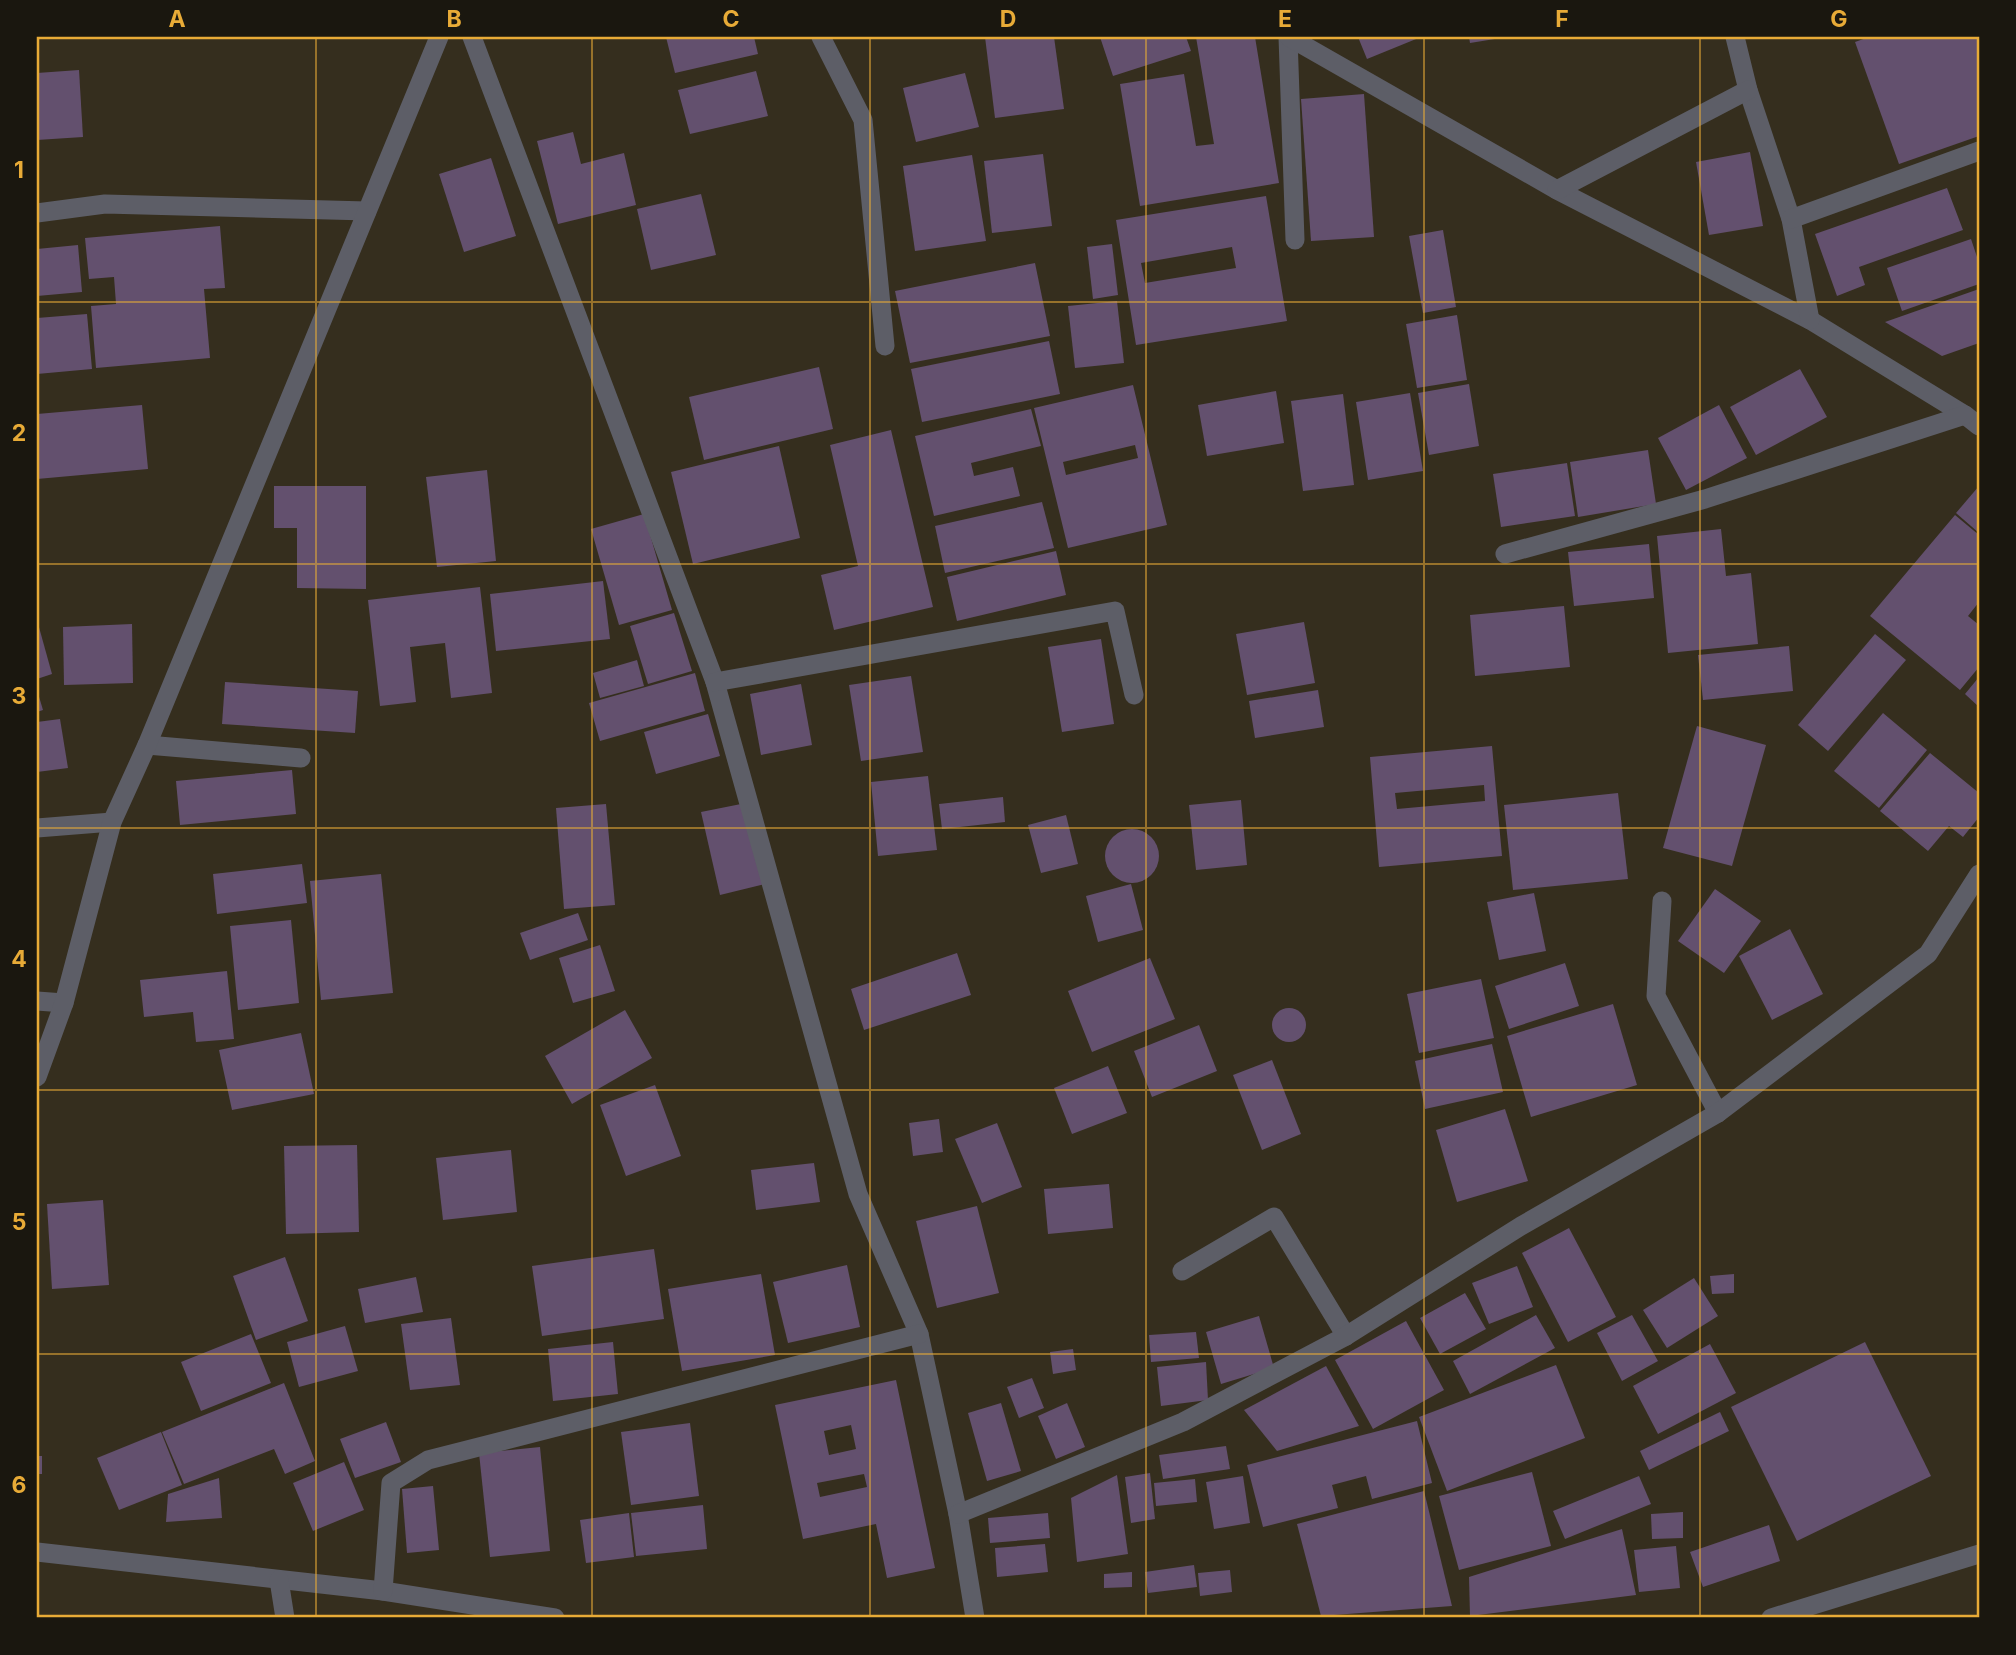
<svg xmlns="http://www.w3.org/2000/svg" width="2016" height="1655" viewBox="0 0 2016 1655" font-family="Inter,sans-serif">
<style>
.building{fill:#63506e;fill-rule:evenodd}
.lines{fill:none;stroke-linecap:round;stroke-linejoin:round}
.minor{stroke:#5d5e67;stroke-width:19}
.grid{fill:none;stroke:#e8ab37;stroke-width:2;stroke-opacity:0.55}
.neatline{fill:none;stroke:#e8ab37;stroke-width:2.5}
.grid-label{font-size:23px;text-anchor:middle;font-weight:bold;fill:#e8ab37}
</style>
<rect width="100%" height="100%" fill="#352e1e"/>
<!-- building -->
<g class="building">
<polygon points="666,37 754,37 758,54 675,73"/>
<polygon points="985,37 1054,37 1064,109 995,118"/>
<polygon points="1100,37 1186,37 1191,51 1113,76"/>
<polygon points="1196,37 1255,37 1279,183 1140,206 1120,84 1184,74 1196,146 1214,144"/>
<polygon points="1358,37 1421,37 1367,59"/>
<polygon points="1469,37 1501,37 1501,38 1470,43"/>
<polygon points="1869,37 1979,37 1979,136 1899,164 1855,42"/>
<polygon points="79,70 83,137 37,140 37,73"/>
<polygon points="756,71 768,116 690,134 678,90"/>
<polygon points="965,73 979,127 916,142 903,88"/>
<polygon points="1364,94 1374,237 1311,241 1301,99"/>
<polygon points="573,132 581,164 624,153 636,205 558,224 537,141"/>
<polygon points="1750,152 1763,226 1709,235 1696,162"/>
<polygon points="1043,154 1052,226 992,233 984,161"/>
<polygon points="972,155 986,241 915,251 903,166"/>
<polygon points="491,158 516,236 464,252 439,174"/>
<polygon points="1947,188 1963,230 1859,267 1865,285 1837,296 1815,234"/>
<polygon points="701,194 716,255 651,270 637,209"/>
<path d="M1266,196l21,125 -151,24 -20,-125zM1232,247l4,21 -91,15 -4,-20z"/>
<polygon points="220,226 225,288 204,289 210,358 96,368 91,306 116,304 114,277 89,279 85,238"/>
<polygon points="1443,230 1456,307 1423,313 1409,236"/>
<polygon points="1971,239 1979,263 1979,284 1902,311 1887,268"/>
<polygon points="1112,244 1118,295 1093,299 1087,247"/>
<polygon points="78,245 82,292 37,296 37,249"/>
<polygon points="1035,263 1050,336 910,363 895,291"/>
<polygon points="1979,289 1979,343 1942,356 1885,322"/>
<polygon points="1117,301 1124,363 1075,368 1068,306"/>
<polygon points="87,314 92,369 37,374 37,318"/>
<polygon points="1457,315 1467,380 1417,388 1406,324"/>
<polygon points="1049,341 1060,394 922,422 911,369"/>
<polygon points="819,367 833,429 704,460 689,397"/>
<polygon points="1800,369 1827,417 1756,455 1730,407"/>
<polygon points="1469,384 1479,446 1429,455 1418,393"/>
<path d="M1133,385l34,140 -99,23 -34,-140zM1135,445l3,13 -72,17 -3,-13z"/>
<polygon points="1276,391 1284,443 1207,456 1198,405"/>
<polygon points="1410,393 1423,471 1368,480 1356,402"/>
<polygon points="1343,394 1354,485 1303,491 1291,401"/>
<polygon points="142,405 148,469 37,479 37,414"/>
<polygon points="1719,405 1747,458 1686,490 1658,438"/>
<polygon points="1031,409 1041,446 971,463 974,476 1013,467 1020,496 934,516 915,436"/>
<polygon points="891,430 933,607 834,630 821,575 858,566 830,445"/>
<polygon points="779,446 800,538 693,564 671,472"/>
<polygon points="1648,450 1656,504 1578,517 1570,462"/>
<polygon points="1567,463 1575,516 1501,527 1493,474"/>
<polygon points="487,470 496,561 437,567 426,477"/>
<polygon points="274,486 366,486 366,589 297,588 297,528 274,528"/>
<polygon points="1979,486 1979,533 1956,513"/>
<polygon points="1042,502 1054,548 945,573 935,526"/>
<polygon points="644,514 672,610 619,625 591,529"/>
<polygon points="1955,515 1979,535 1979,602 1968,616 1979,625 1979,667 1960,690 1870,616"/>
<polygon points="1721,529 1726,576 1751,573 1758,644 1668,653 1657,536"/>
<polygon points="1649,544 1654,598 1574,606 1568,552"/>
<polygon points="1056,551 1066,595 957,621 947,577"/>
<polygon points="603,581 610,639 496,651 490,594"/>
<polygon points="480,587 492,693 451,698 445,643 410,647 416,702 380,706 368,600"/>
<polygon points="1564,606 1570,667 1475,676 1470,615"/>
<polygon points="674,613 692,671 648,684 630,626"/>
<polygon points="37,620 52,674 37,679"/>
<polygon points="1304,622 1315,683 1247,695 1236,634"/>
<polygon points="132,624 133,683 64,685 63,627"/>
<polygon points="1875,634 1906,660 1828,751 1798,725"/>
<polygon points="1101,639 1114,724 1062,732 1048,647"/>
<polygon points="1789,646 1793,691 1703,700 1698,655"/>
<polygon points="637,660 644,686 600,698 593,673"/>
<polygon points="695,673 705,711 600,741 589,703"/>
<polygon points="911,676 923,752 861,761 849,685"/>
<polygon points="1979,677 1979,707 1965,694"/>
<polygon points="225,682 358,691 355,733 222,724"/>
<polygon points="801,684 812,745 761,755 750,694"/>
<polygon points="37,690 43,710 37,712"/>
<polygon points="1318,690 1324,727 1255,738 1249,701"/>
<polygon points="1883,713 1927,750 1879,808 1834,771"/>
<polygon points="708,714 720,756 656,774 644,732"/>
<polygon points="60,719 68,768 37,772 37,722"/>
<polygon points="1697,726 1766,745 1732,866 1663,848"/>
<path d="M1492,746l10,110 -123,11 -9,-110zM1484,785l1,16 -88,8 -2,-16z"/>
<polygon points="1930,753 1979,793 1979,817 1963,837 1949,826 1928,851 1880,811"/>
<polygon points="292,770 296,814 180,825 176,781"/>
<polygon points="928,776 937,850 878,856 871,782"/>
<polygon points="1618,793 1628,879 1513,890 1504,805"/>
<polygon points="1003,797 1005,822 942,829 939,804"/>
<polygon points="1241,800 1247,865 1196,870 1189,805"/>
<polygon points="746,803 765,884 720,895 701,812"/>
<polygon points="606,804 615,905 564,909 556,808"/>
<polygon points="1066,815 1078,864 1041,873 1028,825"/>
<circle cx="1132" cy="856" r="27"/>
<polygon points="302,864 307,903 217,914 213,874"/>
<polygon points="381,874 393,993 321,1000 310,881"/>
<polygon points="1131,884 1143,930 1098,942 1086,896"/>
<polygon points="1715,889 1761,921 1724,973 1678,941"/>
<polygon points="1534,893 1546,951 1499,960 1487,902"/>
<polygon points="578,913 588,940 530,960 520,933"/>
<polygon points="291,920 299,1003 238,1010 230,926"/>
<polygon points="1790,929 1823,994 1772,1020 1739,956"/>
<polygon points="600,945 615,991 573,1003 559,958"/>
<polygon points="957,953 971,995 864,1030 851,989"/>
<polygon points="1150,958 1175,1019 1092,1052 1068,991"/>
<polygon points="1565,963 1579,1006 1509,1029 1495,986"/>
<polygon points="227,971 234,1039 196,1042 193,1012 144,1017 140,980"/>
<polygon points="1481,979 1494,1038 1419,1053 1407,994"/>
<polygon points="1613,1004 1637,1085 1531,1117 1507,1036"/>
<circle cx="1289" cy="1025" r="17"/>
<polygon points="625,1010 652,1058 572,1104 545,1056"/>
<polygon points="1199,1025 1217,1071 1152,1097 1134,1051"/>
<polygon points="301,1033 314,1094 232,1110 219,1050"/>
<polygon points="1492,1044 1503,1092 1425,1109 1415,1061"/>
<polygon points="1272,1060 1301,1134 1262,1150 1233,1075"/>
<polygon points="1108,1066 1127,1113 1072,1134 1054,1088"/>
<polygon points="655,1085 681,1156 626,1176 600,1105"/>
<polygon points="1505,1109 1528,1181 1457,1202 1436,1130"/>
<polygon points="939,1119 943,1152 913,1156 909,1123"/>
<polygon points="997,1123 1022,1187 982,1203 955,1139"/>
<polygon points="357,1145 359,1232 286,1234 284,1146"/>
<polygon points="511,1150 517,1212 443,1220 436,1158"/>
<polygon points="814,1163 820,1202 756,1210 751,1170"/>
<polygon points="1109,1184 1113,1228 1048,1234 1044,1189"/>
<polygon points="103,1200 109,1285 52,1289 47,1204"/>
<polygon points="977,1206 999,1293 937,1308 916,1221"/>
<polygon points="1569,1228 1616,1317 1568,1342 1522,1253"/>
<polygon points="654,1249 664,1319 542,1336 532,1266"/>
<polygon points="285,1257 308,1321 256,1340 233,1276"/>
<polygon points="847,1265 860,1327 788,1343 773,1282"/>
<polygon points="1517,1266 1533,1307 1489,1324 1472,1283"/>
<polygon points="761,1274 775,1355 682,1371 668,1289"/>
<polygon points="1734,1274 1734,1293 1712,1294 1710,1276"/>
<polygon points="416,1277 423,1312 365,1323 358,1289"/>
<polygon points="1694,1278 1718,1316 1667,1348 1643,1310"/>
<polygon points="1465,1293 1486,1329 1440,1354 1420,1318"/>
<polygon points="1536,1315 1555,1348 1470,1394 1453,1361"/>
<polygon points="1632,1315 1658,1361 1622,1381 1597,1333"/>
<polygon points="1259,1316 1274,1368 1221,1384 1206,1332"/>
<polygon points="451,1318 460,1385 410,1390 401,1324"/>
<polygon points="1406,1321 1444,1390 1373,1429 1335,1360"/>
<polygon points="345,1326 358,1371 299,1387 287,1342"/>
<polygon points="1196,1332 1199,1358 1151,1362 1149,1335"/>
<polygon points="251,1334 271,1383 201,1411 181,1362"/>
<polygon points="613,1342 618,1394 553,1401 548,1349"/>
<polygon points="1865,1342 1931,1476 1797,1541 1731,1407"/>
<polygon points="1710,1344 1736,1393 1658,1434 1633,1386"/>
<polygon points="1073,1349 1076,1370 1053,1374 1050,1352"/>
<polygon points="1206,1362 1208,1400 1161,1406 1157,1367"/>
<polygon points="1556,1365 1585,1438 1447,1491 1419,1417"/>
<polygon points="1326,1366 1359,1426 1277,1451 1244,1410"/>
<polygon points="1032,1378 1044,1408 1019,1418 1007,1387"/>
<path d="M896,1380l39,188 -48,10 -11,-54 -73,15 -28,-134zM851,1425l5,24 -27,6 -5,-24zM864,1474l3,13 -47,10 -3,-14z"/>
<polygon points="284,1383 315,1461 285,1474 274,1449 184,1484 162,1432"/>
<polygon points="1001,1403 1021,1471 987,1481 968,1413"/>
<polygon points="1067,1403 1085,1447 1056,1459 1038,1416"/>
<polygon points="1720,1412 1729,1431 1649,1470 1640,1451"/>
<polygon points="1417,1421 1432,1483 1372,1499 1366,1476 1332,1485 1338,1508 1263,1527 1247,1465"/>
<polygon points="386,1422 401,1462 355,1478 340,1439"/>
<polygon points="690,1423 699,1496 631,1505 621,1432"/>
<polygon points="161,1432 182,1485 119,1510 97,1458"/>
<polygon points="1226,1446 1230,1469 1163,1479 1159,1455"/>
<polygon points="540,1447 550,1551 490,1557 479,1453"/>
<rect x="37" y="1456" width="5" height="18"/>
<polygon points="344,1462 364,1510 313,1531 293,1483"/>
<polygon points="1532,1472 1551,1546 1459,1570 1439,1496"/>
<polygon points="1150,1473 1155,1519 1131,1523 1125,1477"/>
<polygon points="1117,1475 1128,1554 1077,1562 1071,1498"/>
<polygon points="1243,1476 1250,1523 1214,1529 1206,1482"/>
<polygon points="1639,1476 1651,1504 1565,1539 1553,1511"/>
<polygon points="219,1478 222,1518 166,1522 168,1494"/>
<polygon points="1195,1479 1197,1502 1156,1506 1154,1483"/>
<polygon points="433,1486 439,1550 407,1553 402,1489"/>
<polygon points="1424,1491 1452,1606 1321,1616 1297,1524"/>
<polygon points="703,1505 707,1549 636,1556 631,1513"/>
<polygon points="1683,1512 1683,1538 1652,1539 1651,1514"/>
<polygon points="629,1513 634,1557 586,1563 580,1520"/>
<polygon points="1048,1513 1050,1538 990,1543 988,1518"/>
<polygon points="1769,1525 1780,1561 1703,1587 1690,1552"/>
<polygon points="1622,1529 1636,1595 1470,1616 1469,1577"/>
<polygon points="1045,1544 1048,1572 997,1577 995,1548"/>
<polygon points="1676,1546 1680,1588 1639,1592 1634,1550"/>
<polygon points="1194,1565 1197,1587 1148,1593 1145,1572"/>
<polygon points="1230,1570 1232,1592 1200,1596 1198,1573"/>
<polygon points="1132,1572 1132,1587 1104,1588 1104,1574"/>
</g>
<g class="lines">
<!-- minor -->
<g class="minor">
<polyline points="472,37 715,682 858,1194 919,1334 958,1514 975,1618"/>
<polyline points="821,37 863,120 885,346"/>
<polyline points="1288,37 1295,240"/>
<polyline points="1289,37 1557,190 1810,320 1965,415 1979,426"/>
<polyline points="1735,37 1748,90 1791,219 1810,320"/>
<polyline points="1557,190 1748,90"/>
<polyline points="37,213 105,204 367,211"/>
<polyline points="1791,219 1979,151"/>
<polyline points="1505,554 1705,499 1965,415"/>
<polyline points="715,682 1115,611 1134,695"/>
<polyline points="147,745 301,758"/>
<polyline points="37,828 112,822"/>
<polyline points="1662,901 1656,996 1718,1113"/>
<polyline points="37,1001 64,1003"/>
<polyline points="37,1077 64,1003 112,822 147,745 439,37"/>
<polyline points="1182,1271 1274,1217 1346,1336"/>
<polyline points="958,1514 1183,1422 1346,1336 1521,1226 1718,1113 1928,954 1979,874"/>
<polyline points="37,1552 383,1591 555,1618"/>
<polyline points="279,1580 285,1618"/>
<polyline points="383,1591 391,1483 428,1460 919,1334"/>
<polyline points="1771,1618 1979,1554"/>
</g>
</g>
<!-- grid -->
<path class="grid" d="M316,37v1581M592,37v1581M870,37v1581M1146,37v1581M1424,37v1581M1700,37v1581M37,302h1942M37,564h1942M37,828h1942M37,1090h1942M37,1354h1942"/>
<!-- border -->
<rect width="2016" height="1655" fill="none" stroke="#1a170f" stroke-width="77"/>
<rect x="38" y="38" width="1940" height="1578" class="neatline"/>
<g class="grid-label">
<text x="177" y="27">A</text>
<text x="454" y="27">B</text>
<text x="731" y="27">C</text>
<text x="1008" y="27">D</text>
<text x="1285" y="27">E</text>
<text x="1562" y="27">F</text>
<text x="1839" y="27">G</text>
<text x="19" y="178">1</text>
<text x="19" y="441">2</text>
<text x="19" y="704">3</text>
<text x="19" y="967">4</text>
<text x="19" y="1230">5</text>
<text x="19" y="1493">6</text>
</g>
</svg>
